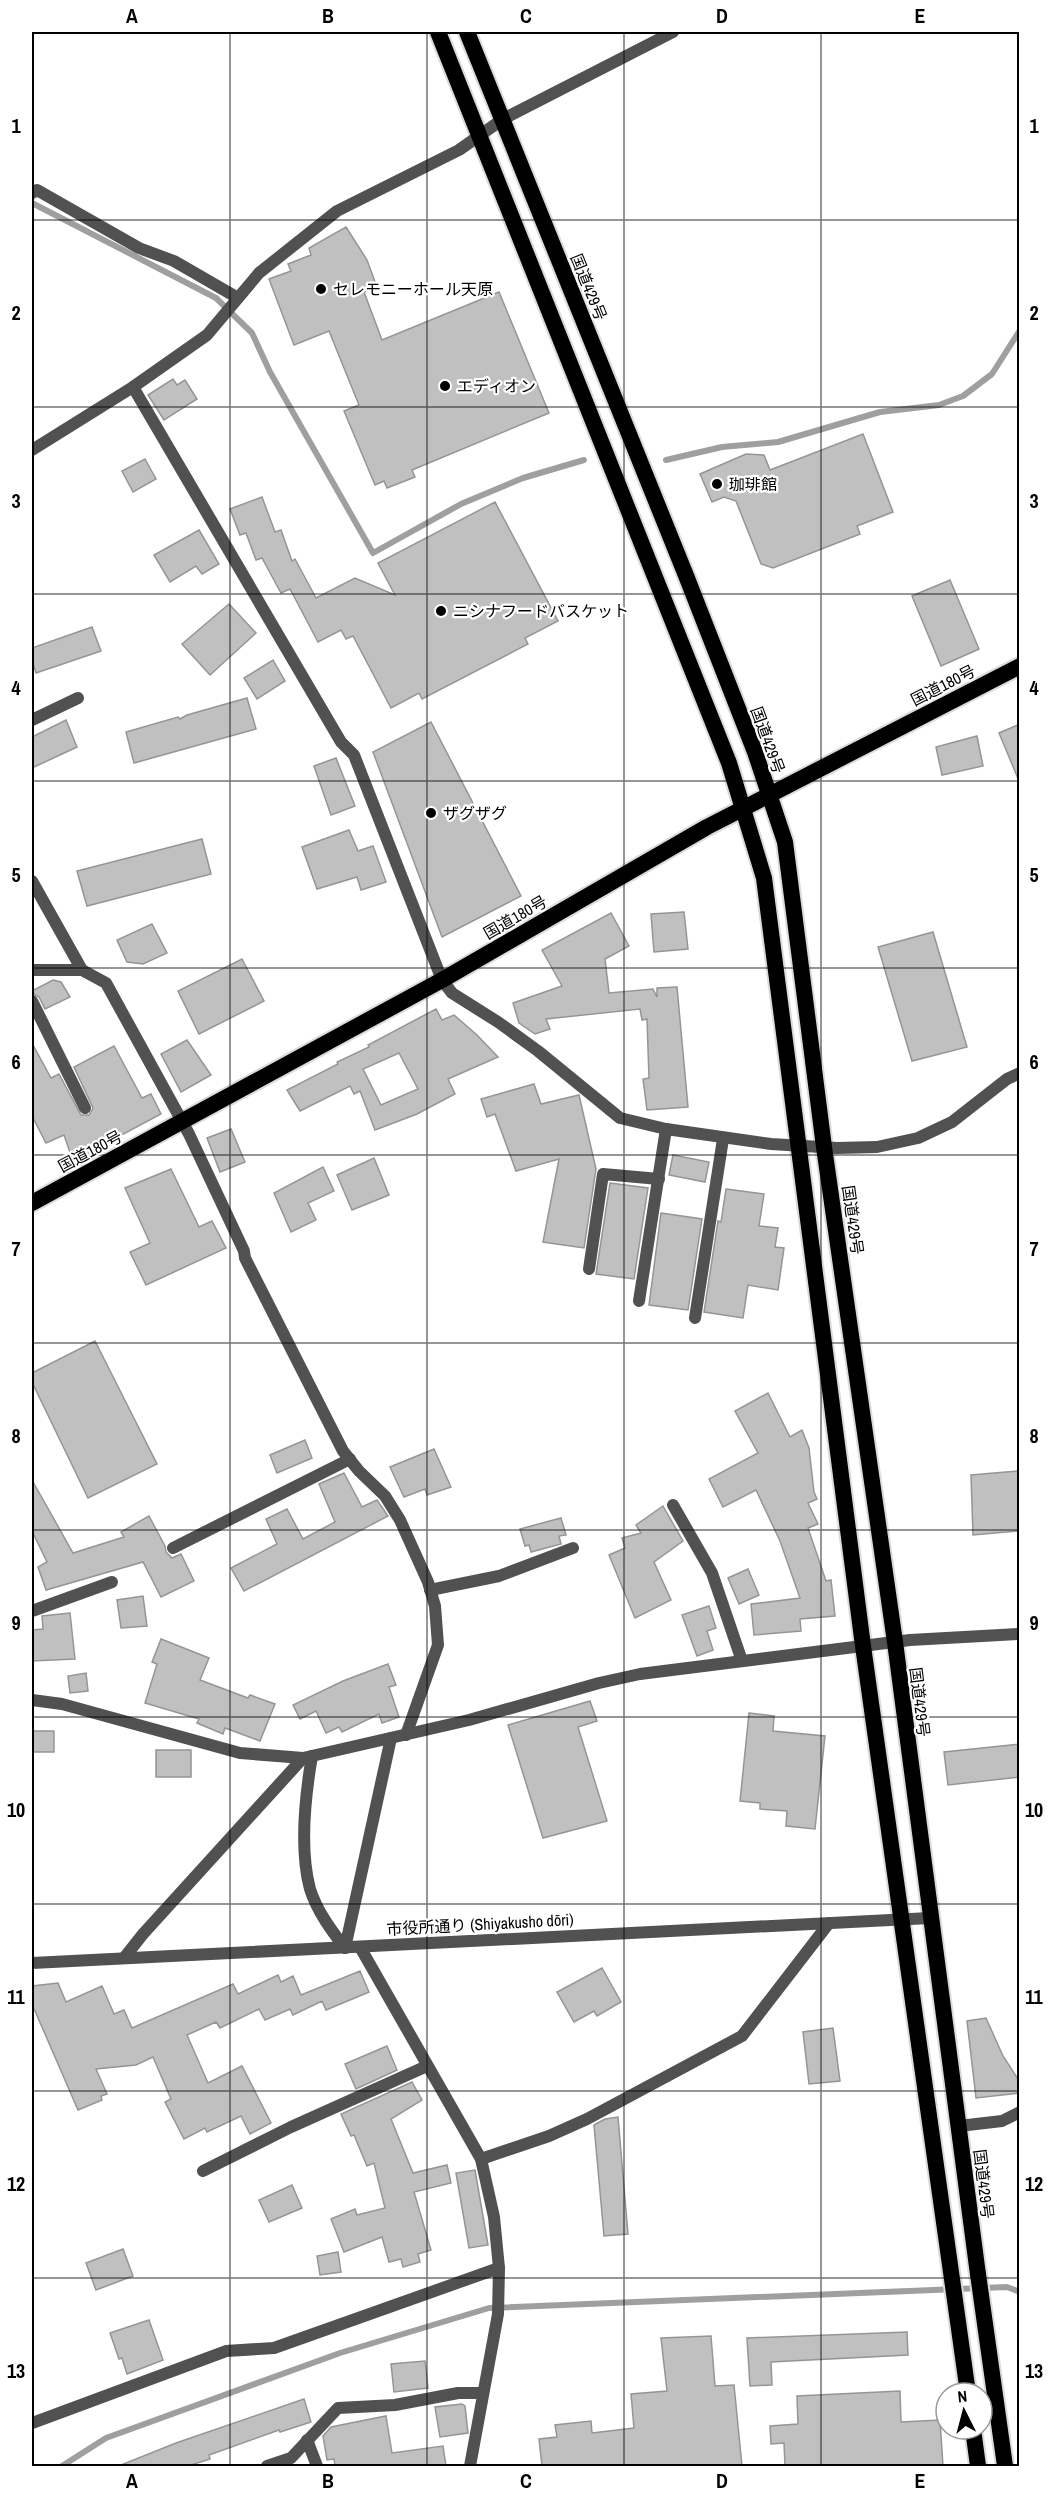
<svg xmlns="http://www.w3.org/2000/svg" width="1051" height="2498" viewBox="0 0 1051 2498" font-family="'Archivo Narrow','Noto Sans JP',sans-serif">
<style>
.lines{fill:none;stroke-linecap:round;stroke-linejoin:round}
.stream{stroke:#9f9f9f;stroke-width:6}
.building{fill:#c0c0c0;stroke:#959595;stroke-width:1.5;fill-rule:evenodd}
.trunk-casing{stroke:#dbdbdb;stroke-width:20}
.minor{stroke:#515151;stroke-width:12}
.tertiary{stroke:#515151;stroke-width:12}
.trunk{stroke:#000;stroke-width:16}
.grid{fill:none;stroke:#000;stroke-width:1.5;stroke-opacity:0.55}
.poi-dot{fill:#000;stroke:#fff;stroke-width:2}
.labels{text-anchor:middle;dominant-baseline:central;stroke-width:4.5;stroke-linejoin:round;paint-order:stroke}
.street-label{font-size:16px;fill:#000;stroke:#fff}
.poi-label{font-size:16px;fill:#000;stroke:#fff;text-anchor:start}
.neatline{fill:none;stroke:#000;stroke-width:2}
.grid-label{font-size:20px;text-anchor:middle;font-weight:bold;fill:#000}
</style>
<rect width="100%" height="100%" fill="#fff"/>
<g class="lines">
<!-- stream -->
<g class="stream">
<polyline points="32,203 216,298 252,333 270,372 373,553 461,504 523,478 584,460"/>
<polyline points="666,460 722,447 778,442 880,412 939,405 963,396 992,374 1020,330"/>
<polyline points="62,2466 106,2438 340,2353 489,2308 1007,2287 1020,2292"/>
</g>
</g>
<!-- building -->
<g class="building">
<polygon points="346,227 367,260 377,287 364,292 382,340 499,292 549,413 412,470 415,477 387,488 384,481 375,485 344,411 359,405 329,331 294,345 269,279 291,271 288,264 311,255 309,248"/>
<polygon points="173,379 177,385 185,380 197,399 164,420 148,395"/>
<polygon points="863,434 893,512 857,526 860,534 773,568 761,564 736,501 724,497 712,502 700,474 746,454 764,455 770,470"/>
<polygon points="145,459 156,479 133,492 122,471"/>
<polygon points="262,497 275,532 281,530 292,561 295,559 316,598 355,578 395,595 378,563 495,502 558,621 525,638 528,644 422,699 419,693 391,708 353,636 346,639 341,630 318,642 290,589 281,593 262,558 256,560 246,533 240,535 230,509"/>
<polygon points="199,530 219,564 202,574 196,566 170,582 154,555"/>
<polygon points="950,580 979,649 941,666 912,596"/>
<polygon points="229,604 256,633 210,675 182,644"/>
<polygon points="92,627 101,651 36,673 32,660 32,648"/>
<polygon points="273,660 285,681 257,699 244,678"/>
<polygon points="247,698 256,729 134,763 126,732 178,717 180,719 187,715"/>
<polygon points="66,720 77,747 32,768 32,737"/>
<polygon points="431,722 521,896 442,937 373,752"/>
<polygon points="1020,724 1020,781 1019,781 999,733"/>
<polygon points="977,736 983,766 942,775 936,747"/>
<polygon points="336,758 355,806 331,815 314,766"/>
<polygon points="349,830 358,851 373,846 386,882 361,890 357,877 317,889 302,847"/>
<polygon points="202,839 211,874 87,906 77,871"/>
<polygon points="684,912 688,949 654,952 651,914"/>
<polygon points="611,913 629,946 605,959 609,993 653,989 657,997 657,988 677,987 688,1107 647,1110 643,1079 649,1078 647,1019 642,1020 640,1009 546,1019 550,1029 535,1034 519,1023 513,1003 562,986 542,950"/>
<polygon points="152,924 167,953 143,964 127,962 117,940"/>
<polygon points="933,932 967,1047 912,1061 878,947"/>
<polygon points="242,959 264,1001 199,1034 178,991"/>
<polygon points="53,980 61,982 70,997 45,1009 39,997 32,993 32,991"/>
<path d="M436,1009l6,11 12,-5 23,20 21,22 -50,22 7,15 -38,20 -42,16 -15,-39 -6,3 -4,-8 -50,25 -13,-21 51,-26 -1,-2 32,-15 -1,-2zM399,1053l19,36 -37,16 -18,-36z"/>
<polygon points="187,1040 211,1075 181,1092 161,1054"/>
<polygon points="32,1043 51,1078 59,1074 81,1115 89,1115 93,1108 74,1067 114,1046 142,1098 151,1094 161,1114 73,1161 64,1135 46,1143 32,1116"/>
<polygon points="534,1084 541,1104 579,1095 596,1169 584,1248 543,1242 559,1159 516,1171 495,1114 487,1117 481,1099"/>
<polygon points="231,1129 245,1162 220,1172 207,1138"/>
<polygon points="673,1155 709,1162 705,1182 669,1175"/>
<polygon points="374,1158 389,1195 352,1210 337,1175"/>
<polygon points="323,1167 334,1191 308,1203 316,1220 291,1232 274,1193"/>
<polygon points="171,1169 199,1227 212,1221 226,1248 146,1285 130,1252 150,1243 125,1188"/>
<polygon points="610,1183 648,1188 634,1279 596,1274"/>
<polygon points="726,1189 764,1194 759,1226 778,1228 775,1247 784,1248 778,1290 748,1285 743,1318 704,1312 718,1221 721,1222"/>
<polygon points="661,1213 702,1219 688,1310 649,1305"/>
<polygon points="95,1341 157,1464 88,1498 32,1382 32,1373"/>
<polygon points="768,1393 790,1437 802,1430 809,1448 814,1492 817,1499 808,1503 818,1524 808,1528 826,1581 831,1580 835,1616 800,1619 801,1631 754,1635 751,1604 800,1598 780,1541 756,1490 723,1507 709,1479 758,1453 735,1411"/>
<polygon points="305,1440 312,1458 277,1473 270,1455"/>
<polygon points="434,1449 451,1487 427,1495 425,1489 404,1497 390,1467"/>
<polygon points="1018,1471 1018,1531 973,1535 971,1475"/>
<polygon points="344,1473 362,1507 377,1500 388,1516 244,1591 231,1568 277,1544 266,1519 287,1509 303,1539 335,1522 319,1484"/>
<polygon points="32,1480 73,1553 124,1537 121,1532 149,1516 165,1546 166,1552 172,1558 181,1554 194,1581 161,1597 143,1562 46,1590 38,1567 47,1562 32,1531"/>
<polygon points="663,1506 683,1541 654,1562 671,1600 635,1618 609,1555 625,1548 622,1538 641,1533 636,1525"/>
<polygon points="561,1518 566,1535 559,1536 561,1544 531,1552 529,1545 525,1546 520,1529"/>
<polygon points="748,1569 759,1595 739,1604 728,1578"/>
<polygon points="143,1596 147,1626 121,1628 117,1600"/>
<polygon points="709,1606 716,1628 707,1631 713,1650 697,1656 682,1615"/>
<polygon points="70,1613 75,1659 32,1661 32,1630 43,1629 42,1616"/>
<polygon points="161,1639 209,1658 200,1680 248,1698 250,1695 275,1704 260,1741 225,1728 223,1734 197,1723 199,1719 145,1703 157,1664 152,1662"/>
<polygon points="388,1664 396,1685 389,1687 399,1717 382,1723 379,1714 342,1732 339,1727 326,1733 316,1711 300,1719 293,1705 343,1681"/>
<polygon points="86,1673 88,1691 70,1693 68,1676"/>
<polygon points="590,1701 597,1721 578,1727 607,1821 543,1838 508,1725"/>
<polygon points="749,1713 774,1716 773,1731 825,1736 815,1829 786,1826 787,1811 760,1809 760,1803 740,1801"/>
<rect x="32" y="1731" width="22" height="21"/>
<polygon points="1020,1744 1020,1777 948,1785 944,1752"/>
<rect x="156" y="1750" width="35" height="27"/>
<polygon points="602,1968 621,2002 597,2016 594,2011 574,2022 557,1992"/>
<polygon points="360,1971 369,1992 326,2010 322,2001 293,2015 290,2009 265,2020 259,2009 220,2028 216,2022 187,2035 208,2083 242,2066 271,2123 250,2134 241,2116 207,2132 205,2128 184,2139 165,2102 171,2099 153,2057 136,2065 96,2069 107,2094 101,2096 102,2100 78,2110 32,2004 32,1986 58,1983 66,2002 102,1986 114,2014 124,2010 132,2028 233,1984 238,1994 278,1975 281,1982 293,1976 301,1995"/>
<polygon points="986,2018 1003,2056 1018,2079 1020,2093 976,2098 967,2021"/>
<polygon points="833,2028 840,2081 809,2084 803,2032"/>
<polygon points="387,2046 397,2070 356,2089 345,2064"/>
<polygon points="412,2082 422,2100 391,2119 413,2173 447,2165 451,2183 414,2192 431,2250 418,2254 420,2262 403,2267 401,2259 389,2262 382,2237 344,2252 331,2219 355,2209 357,2215 385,2208 374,2163 367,2166 354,2135 351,2136 341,2114"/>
<polygon points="618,2117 628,2234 604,2236 594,2125 605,2119"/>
<polygon points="475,2170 488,2245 469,2248 456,2173"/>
<polygon points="292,2185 302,2208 269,2222 259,2200"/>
<polygon points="123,2249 133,2276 96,2290 86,2263"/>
<polygon points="338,2252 341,2272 320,2275 317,2256"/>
<polygon points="149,2320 163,2360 127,2374 122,2358 119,2359 110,2333"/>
<polygon points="907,2332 908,2355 771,2362 772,2385 750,2386 747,2338"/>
<polygon points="711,2336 715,2386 734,2385 742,2466 542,2466 539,2439 557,2437 555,2425 591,2421 592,2433 634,2428 631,2394 667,2391 661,2338"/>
<polygon points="425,2361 428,2388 394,2392 391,2364"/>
<polygon points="900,2391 901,2422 940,2420 943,2466 785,2466 784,2443 771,2444 770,2426 798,2424 797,2396"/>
<polygon points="304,2399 311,2422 280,2432 279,2430 209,2455 210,2459 188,2466 121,2466 121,2465 176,2443"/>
<polygon points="462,2404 465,2406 468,2433 440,2437 435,2407"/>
<polygon points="386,2416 392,2453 443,2446 446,2466 335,2466 334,2459 327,2460 323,2436 331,2427"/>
</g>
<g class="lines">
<defs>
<g id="trunk">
<polyline points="438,32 729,763 764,878 863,1646 968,2393"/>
<polyline points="467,32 687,578 755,752 785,842 824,1147 895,1642 977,2267 1005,2466"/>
<polyline points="32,1203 442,980 707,827 1020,666"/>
<polyline points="973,2429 978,2466"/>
</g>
</defs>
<!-- trunk casing -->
<use href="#trunk" class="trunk-casing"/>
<!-- minor -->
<g class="minor">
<polyline points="32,193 37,190 139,248 174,261 238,298"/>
<polyline points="133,387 341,742 354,755 442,980 452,993 498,1022 538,1051 620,1118 666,1129 771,1144 837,1148 877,1147 918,1138 952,1122 1007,1079 1020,1073"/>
<polyline points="32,450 133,387 207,335 259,273 337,211 459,150 503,119 673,32"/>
<polyline points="32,720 78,698"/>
<polyline points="32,881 82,970"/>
<polyline points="32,970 82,970 106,983 189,1134 244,1251 245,1258 343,1451 359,1471 385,1496 400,1520 428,1582 435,1606 438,1645 406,1735"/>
<polyline points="32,1001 85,1108"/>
<polyline points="589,1269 603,1174 659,1179"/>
<polyline points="639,1301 666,1129"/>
<polyline points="695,1318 723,1139"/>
<polyline points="673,1505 712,1573 742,1661"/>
<polyline points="173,1548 350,1459"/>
<polyline points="430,1590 499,1576 573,1548"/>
<polyline points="32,1611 112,1582"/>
<polyline points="32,1700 62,1704 240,1753 303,1758 469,1720 599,1683 640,1674 910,1640 1020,1634"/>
<path d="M312,1756c-7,41 -13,92 -2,133 7,22 21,41 35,59"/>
<polyline points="360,1947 481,2159 494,2217 499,2268 498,2314 470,2466"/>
<polyline points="345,1948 391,1738"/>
<polyline points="124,1958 143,1934 303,1758"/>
<polyline points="959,2126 1002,2121 1020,2112"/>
<polyline points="481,2159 549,2136 587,2119 742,2036 829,1923"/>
<polyline points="203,2171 291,2127 427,2066"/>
<polyline points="32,2423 226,2351 274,2348 499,2268"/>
<polyline points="307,2440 317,2466"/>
<polyline points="267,2466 291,2458 338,2408 395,2405 458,2393 483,2393"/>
</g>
<!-- tertiary -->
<polyline class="tertiary" points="32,1963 930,1918"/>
<!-- trunk -->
<use href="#trunk" class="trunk"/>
</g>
<!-- grid -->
<path class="grid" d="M230,32v2434M427,32v2434M624,32v2434M821,32v2434M32,220h988M32,407h988M32,594h988M32,781h988M32,968h988M32,1155h988M32,1343h988M32,1530h988M32,1717h988M32,1904h988M32,2091h988M32,2278h988"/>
<!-- markers -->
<g class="poi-dot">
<circle cx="321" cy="289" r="6"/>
<circle cx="445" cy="386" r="6"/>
<circle cx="717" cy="484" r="6"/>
<circle cx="441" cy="611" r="6"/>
<circle cx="431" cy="813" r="6"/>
</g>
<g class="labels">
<!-- street labels -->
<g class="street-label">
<text transform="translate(589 287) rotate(68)">国道429号</text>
<text transform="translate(943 685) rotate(-27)">国道180号</text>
<text transform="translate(768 740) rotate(70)">国道429号</text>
<text transform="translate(515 917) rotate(-30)">国道180号</text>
<text transform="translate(90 1151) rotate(-28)">国道180号</text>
<text transform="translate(853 1220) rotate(82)">国道429号</text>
<text transform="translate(920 1702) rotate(83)">国道429号</text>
<text transform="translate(480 1924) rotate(-3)">市役所通り (Shiyakusho dōri)</text>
<text transform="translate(984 2184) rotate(83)">国道429号</text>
</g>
<!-- poi labels -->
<g class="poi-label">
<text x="333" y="289">セレモニーホール天原</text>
<text x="457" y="386">エディオン</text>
<text x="729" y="484">珈琲館</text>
<text x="453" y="611">ニシナフードバスケット</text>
<text x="443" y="813">ザグザグ</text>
</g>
</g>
<!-- border -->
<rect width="1051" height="2498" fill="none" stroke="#ffffff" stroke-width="66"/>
<!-- north arrow -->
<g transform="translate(964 2411) rotate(354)"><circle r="28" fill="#ffffff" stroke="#999999" stroke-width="1.5"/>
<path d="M0-4.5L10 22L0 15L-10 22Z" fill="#000000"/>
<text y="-9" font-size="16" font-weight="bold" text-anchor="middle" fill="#000000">N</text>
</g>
<rect x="33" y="33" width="985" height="2432" class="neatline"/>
<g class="grid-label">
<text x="132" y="23">A</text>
<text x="328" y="23">B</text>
<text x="526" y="23">C</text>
<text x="722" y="23">D</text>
<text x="920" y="23">E</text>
<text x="16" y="133">1</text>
<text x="1034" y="133">1</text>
<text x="16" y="320">2</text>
<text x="1034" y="320">2</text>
<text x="16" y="508">3</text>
<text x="1034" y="508">3</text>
<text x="16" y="695">4</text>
<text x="1034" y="695">4</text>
<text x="16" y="882">5</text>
<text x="1034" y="882">5</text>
<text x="16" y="1069">6</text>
<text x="1034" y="1069">6</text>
<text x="16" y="1256">7</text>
<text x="1034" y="1256">7</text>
<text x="16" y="1443">8</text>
<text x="1034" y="1443">8</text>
<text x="16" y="1630">9</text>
<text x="1034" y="1630">9</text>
<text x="16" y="1817">10</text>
<text x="1034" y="1817">10</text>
<text x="16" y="2004">11</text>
<text x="1034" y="2004">11</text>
<text x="16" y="2191">12</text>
<text x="1034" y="2191">12</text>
<text x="16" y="2378">13</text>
<text x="1034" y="2378">13</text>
<text x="132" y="2488">A</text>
<text x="328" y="2488">B</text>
<text x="526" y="2488">C</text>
<text x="722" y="2488">D</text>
<text x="920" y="2488">E</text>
</g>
</svg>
